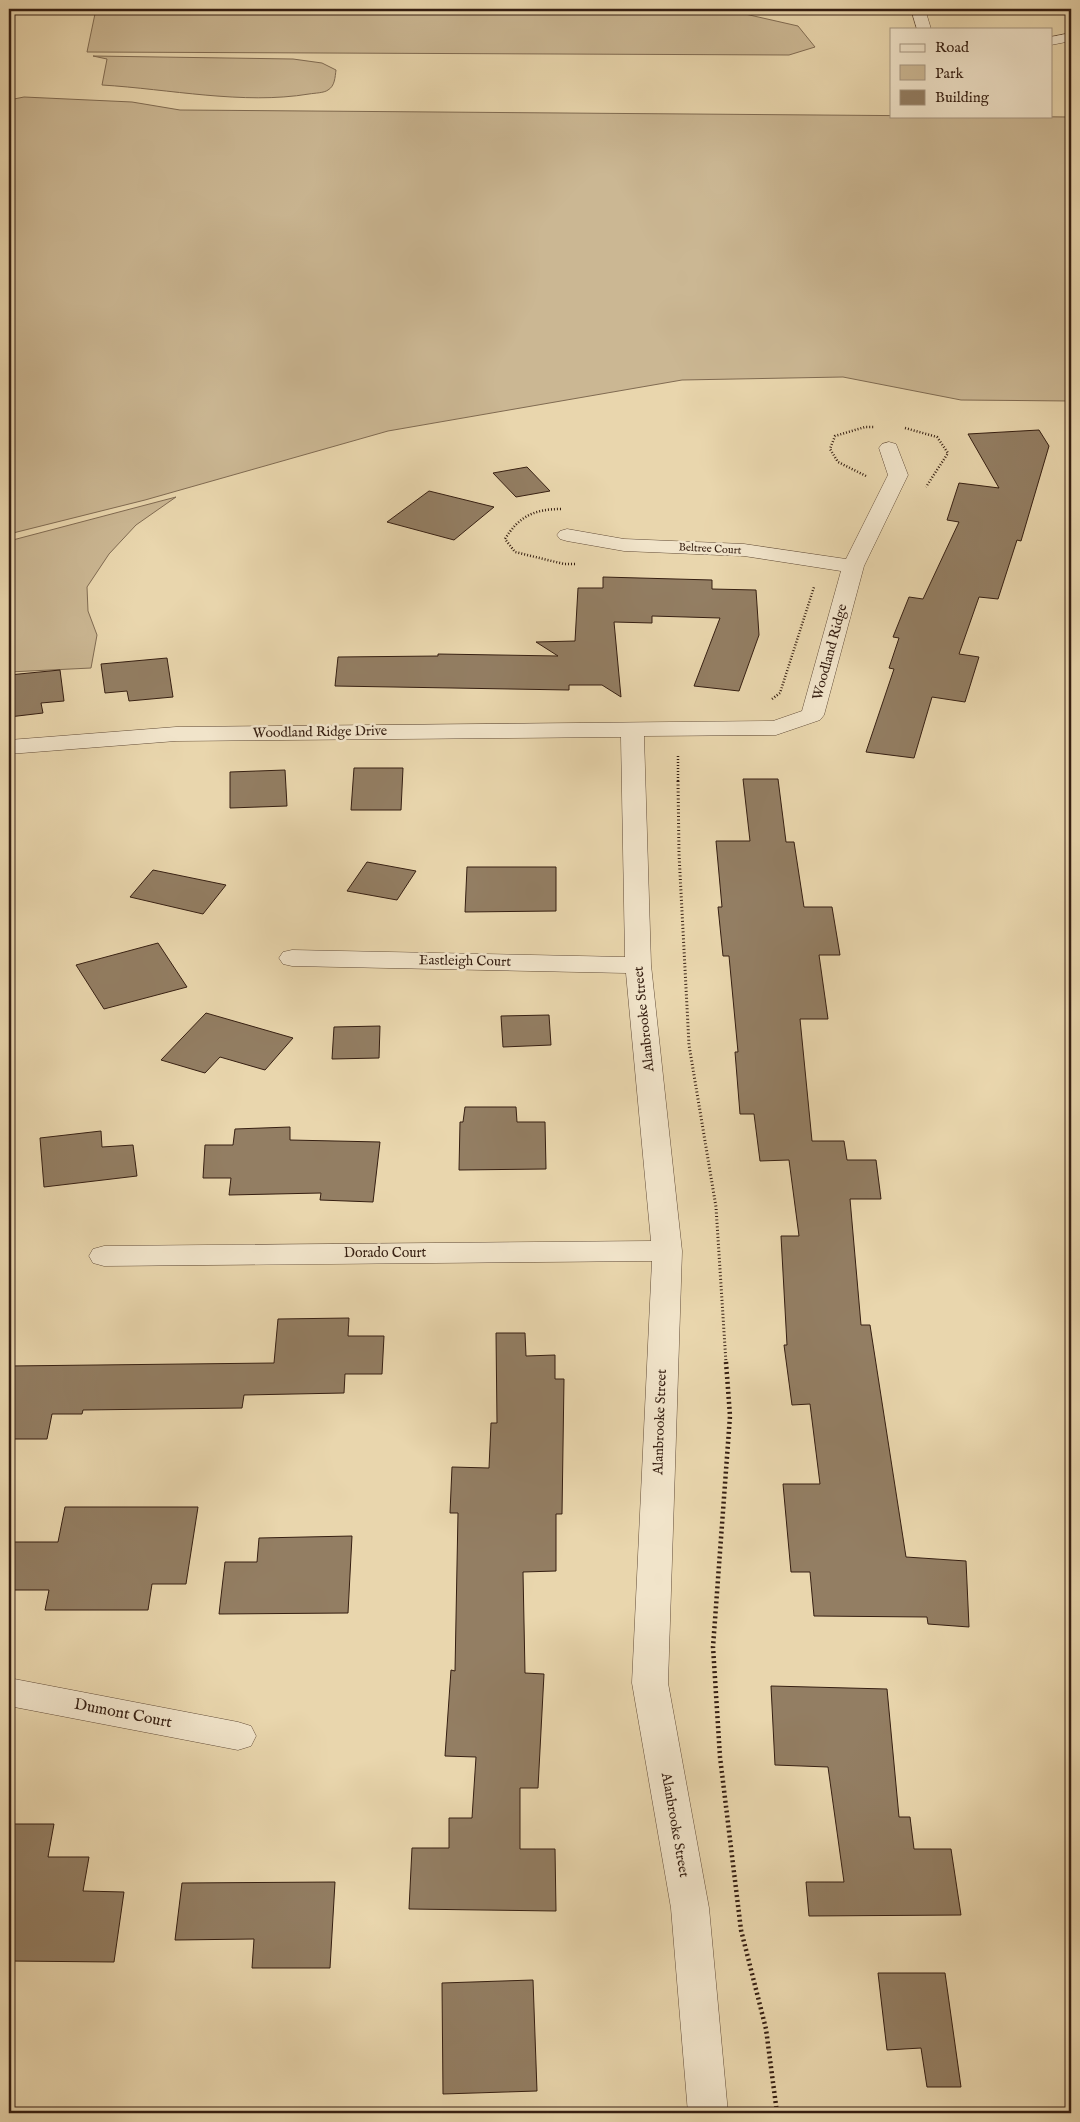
<svg xmlns="http://www.w3.org/2000/svg" width="1080" height="2122" viewBox="0 0 1080 2122" font-family="'IM FELL English',serif">
<style>
.green{fill:#cbb793;stroke:#806b52}
.building{fill:#937e63;stroke:#361f12}
.lines{fill:none;stroke-linecap:round;stroke-linejoin:round}
.street-casing{stroke:#634d39;stroke-width:1}
.path-far2{stroke:#361f12;stroke-width:2.5;stroke-dasharray:1 2;stroke-linecap:butt}
.path-far1{stroke:#361f12;stroke-width:3;stroke-dasharray:1 2.5;stroke-linecap:butt}
.path{stroke:#361f12;stroke-width:4.5;stroke-dasharray:2 3;stroke-linecap:butt}
.street{fill:#f1e4ca;fill-rule:evenodd}
.labels{text-anchor:middle;dominant-baseline:central;stroke-width:5;stroke-linejoin:round;paint-order:stroke}
.far-street-label{font-size:11px;fill:#361f12;stroke:#f1e4ca}
.street-label{font-size:14px;fill:#361f12;stroke:#f1e4ca}
.near-street-label{font-size:16px;fill:#361f12;stroke:#f1e4ca}
</style>
<rect width="100%" height="100%" fill="#e9d6ad"/>
<filter id="stains"><feTurbulence type="fractalNoise" baseFrequency=".004" numOctaves="4"/><feColorMatrix values="0 0 0 0 .2 0 0 0 0 .09 0 0 0 0 .02 0 0 0 .5 -.17"/></filter>
<radialGradient id="worn" r=".72"><stop offset=".6" stop-color="#630" stop-opacity="0"/><stop offset="1" stop-color="#630" stop-opacity=".3"/></radialGradient>
<!-- green -->
<g class="green">
<polygon points="96,9 723,9 798,26 815,47 789,55 87,52"/>
<path d="M93,56l200,3 29,4 14,7c-1,7 -1,16 -8,20 -4,3 -13,3 -19,4 -66,11 -140,-5 -207,-9l5,-26z"/>
<polygon points="24,97 132,102 180,110 1071,117 1071,401 961,400 843,377 682,380 388,431 145,500 9,534 9,100"/>
<polygon points="176,497 136,525 109,554 87,587 88,611 97,635 91,668 9,672 9,541"/>
</g>
<!-- building -->
<g class="building">
<polygon points="1039,430 1049,446 1021,541 1017,540 998,599 979,597 959,654 979,657 965,702 932,697 914,758 866,752 894,669 889,668 899,638 893,637 909,597 923,599 959,522 947,520 959,483 999,488 968,434"/>
<polygon points="527,467 550,491 516,497 493,473"/>
<polygon points="429,491 494,507 454,540 387,522"/>
<polygon points="603,577 712,580 712,589 756,590 759,635 739,691 694,686 720,618 652,616 652,623 614,622 621,697 602,685 569,685 569,690 335,686 338,657 438,656 438,654 558,656 536,642 575,641 578,588 603,588"/>
<polygon points="167,658 173,697 129,701 127,691 105,693 101,664"/>
<polygon points="60,670 64,701 41,703 43,713 9,717 9,675"/>
<polygon points="354,768 403,768 401,810 351,810"/>
<polygon points="285,770 287,806 230,808 230,772"/>
<polygon points="743,779 778,779 786,842 794,842 804,907 832,907 840,955 819,955 828,1019 800,1019 812,1141 844,1141 847,1160 876,1160 881,1199 850,1199 861,1325 870,1325 906,1557 966,1561 969,1627 928,1624 927,1617 814,1616 810,1572 791,1572 783,1484 820,1484 810,1404 792,1405 784,1345 787,1345 781,1236 799,1236 789,1160 760,1161 754,1114 740,1114 735,1052 738,1052 729,956 723,956 718,907 722,907 716,841 750,841"/>
<polygon points="367,862 416,871 397,900 347,891"/>
<polygon points="467,867 556,867 556,911 465,912"/>
<polygon points="153,870 226,885 203,914 130,897"/>
<polygon points="158,943 187,987 104,1009 76,965"/>
<polygon points="206,1013 293,1038 265,1070 220,1057 205,1073 161,1060"/>
<polygon points="549,1015 551,1045 503,1047 501,1016"/>
<polygon points="380,1026 379,1058 332,1059 334,1027"/>
<polygon points="465,1107 516,1107 517,1122 545,1122 546,1169 459,1170 460,1122 463,1122"/>
<polygon points="290,1127 290,1140 380,1142 373,1202 320,1200 321,1193 229,1195 231,1178 203,1178 205,1145 233,1145 235,1129"/>
<polygon points="101,1131 102,1147 133,1145 137,1176 44,1187 40,1138"/>
<polygon points="349,1318 348,1336 384,1336 382,1374 345,1374 344,1393 244,1395 242,1408 83,1410 82,1414 52,1414 47,1439 9,1439 9,1366 274,1363 278,1319"/>
<polygon points="496,1333 525,1333 526,1356 555,1355 555,1379 564,1379 562,1514 556,1514 556,1571 523,1572 525,1673 544,1674 538,1788 520,1788 520,1849 555,1849 556,1911 409,1909 412,1848 449,1848 449,1818 472,1818 476,1757 445,1756 451,1670 455,1671 458,1513 450,1513 452,1467 489,1468 491,1423 497,1423"/>
<polygon points="65,1507 198,1507 186,1584 152,1584 148,1610 45,1610 49,1590 9,1590 9,1542 58,1542"/>
<polygon points="352,1536 348,1613 219,1614 225,1562 257,1562 259,1538"/>
<polygon points="771,1686 887,1689 899,1817 910,1817 914,1849 951,1849 961,1915 809,1916 806,1882 844,1882 828,1767 775,1765"/>
<polygon points="14,1824 54,1824 48,1857 89,1857 83,1891 124,1892 114,1962 9,1961 9,1852"/>
<polygon points="335,1882 330,1968 252,1968 254,1939 175,1940 182,1883"/>
<polygon points="878,1973 945,1973 961,2087 927,2087 921,2048 887,2050"/>
<polygon points="533,1980 537,2091 443,2094 442,1983"/>
</g>
<g class="lines">
<defs>
<g id="street">
<polygon points="911,9 925,9 931,29 917,29"/>
<polygon points="1071,33 1071,41 1051,45 1051,37"/>
<polygon points="889,442 896,444 908,475 864,566 824,715 820,720 776,735 644,736 651,965 682,1251 668,1683 709,1908 728,2113 688,2113 671,1908 632,1683 652,1261 104,1266 93,1263 89,1256 93,1249 104,1246 651,1241 626,973 292,966 283,964 279,958 283,952 292,950 625,957 621,737 176,741 9,754 9,740 176,727 773,721 802,711 841,571 744,556 624,551 567,541 560,539 557,535 560,531 567,529 624,539 744,544 846,559 888,475 879,448 882,444"/>
<polygon points="9,1678 238,1722 251,1726 256,1736 251,1746 238,1750 9,1706"/>
</g>
</defs>
<!-- street casing -->
<use href="#street" class="street-casing"/>
<!-- path-far2 -->
<g class="path-far2">
<polyline points="905,428 937,437 948,453 926,487"/>
<polyline points="866,476 838,462 830,449 835,436 865,427 874,427"/>
<path d="M561,509c-26,0 -42,7 -56,30l10,13 49,12h13"/>
<polyline points="772,699 780,693 814,587"/>
<polyline points="678,756 678,782"/>
</g>
<!-- path-far1 -->
<polyline class="path-far1" points="678,781 679,854 689,1045 716,1207 726,1363"/>
<!-- path -->
<polyline class="path" points="726,1362 730,1416 713,1647 720,1757 741,1930 766,2029 777,2113"/>
<!-- street -->
<use href="#street" class="street"/>
</g>
<g class="labels">
<!-- far-street labels -->
<g class="far-street-label">
<text transform="translate(710 549) rotate(3)">Beltree Court</text>
</g>
<!-- street labels -->
<g class="street-label">
<text transform="translate(830 652) rotate(-75)">Woodland Ridge</text>
<text transform="translate(320 732) rotate(-1)">Woodland Ridge Drive</text>
<text transform="translate(465 961) rotate(1)">Eastleigh Court</text>
<text transform="translate(644 1019) rotate(-96)">Alanbrooke Street</text>
<text x="385" y="1253">Dorado Court</text>
<text transform="translate(660 1422) rotate(-88)">Alanbrooke Street</text>
<text transform="translate(675 1825) rotate(80)">Alanbrooke Street</text>
</g>
<!-- near-street labels -->
<g class="near-street-label">
<text transform="translate(123 1714) rotate(11)">Dumont Court</text>
</g>
</g>
<!-- margin -->
<rect width="1080" height="2122" fill="none" stroke="#e9d6ad" stroke-width="30"/>
<rect x="10" y="10" width="1060" height="2102" fill="none" stroke="#361f12" stroke-width="2.5"/>
<rect x="15" y="15" width="1050" height="2092" fill="none" stroke="#361f12"/>
<!-- legend -->
<rect x="890" y="28" width="162" height="90" fill="#f1e4ca" stroke="#a69580"/>
<rect x="900" y="44" width="25" height="8" fill="#f1e4ca" stroke="#a69580"/>
<text x="935" y="52" font-size="15" fill="#361f12">Road</text>
<rect x="900" y="65" width="25" height="15" fill="#cbb793" stroke="#a69580"/>
<text x="935" y="78" font-size="15" fill="#361f12">Park</text>
<rect x="900" y="90" width="25" height="15" fill="#937e63" stroke="#a69580"/>
<text x="935" y="102" font-size="15" fill="#361f12">Building</text>
<rect width="100%" height="100%" filter="url(#stains)"/>
<rect width="100%" height="100%" fill="url(#worn)"/>
</svg>
